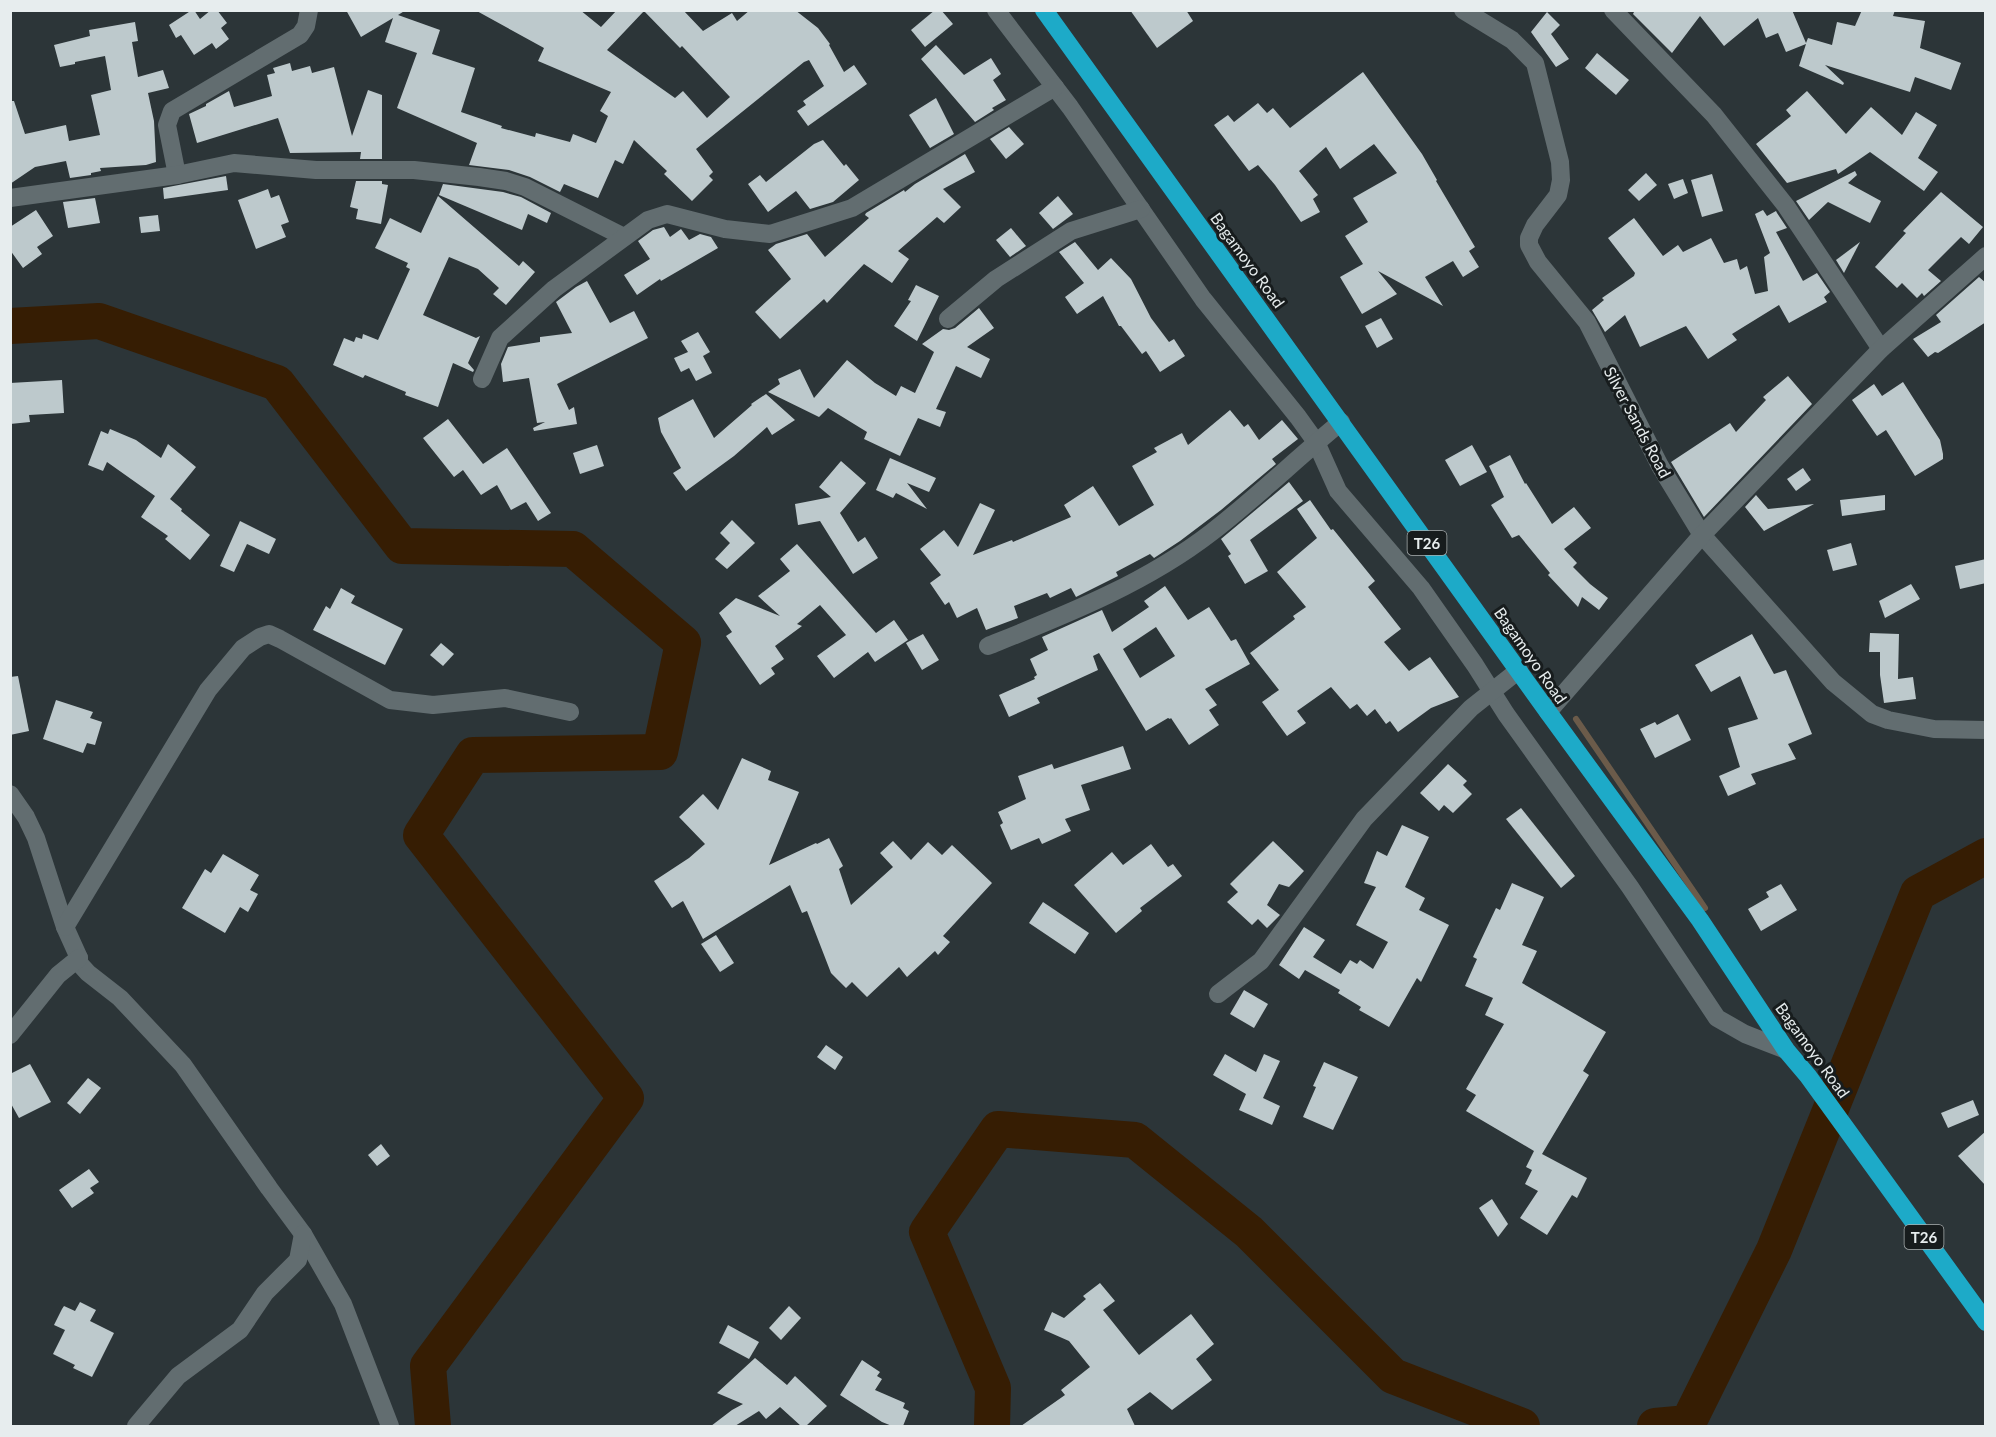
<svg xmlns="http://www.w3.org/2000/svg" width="1996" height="1437" viewBox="0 0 1996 1437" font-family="Lato,sans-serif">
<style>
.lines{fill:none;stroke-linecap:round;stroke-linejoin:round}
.stream{stroke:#6b5b4a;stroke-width:6}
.river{stroke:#361d03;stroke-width:36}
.building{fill:#bdc9cc;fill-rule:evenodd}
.street{stroke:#626d70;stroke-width:18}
.highway{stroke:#1daac8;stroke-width:18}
.labels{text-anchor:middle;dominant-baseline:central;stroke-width:6;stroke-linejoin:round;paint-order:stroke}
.shield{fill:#171c1d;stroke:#a9aeaf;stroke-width:1.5}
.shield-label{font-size:15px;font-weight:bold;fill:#e7edee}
.street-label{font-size:16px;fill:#e7edee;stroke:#171c1d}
</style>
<rect width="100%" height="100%" fill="#2c3538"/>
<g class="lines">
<!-- stream -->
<polyline class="stream" points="1576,719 1705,908"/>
<!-- river -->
<g class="river">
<polyline points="10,326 99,321 277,383 402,546 573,549 683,643 660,752 473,755 421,835 626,1098 428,1366 433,1426"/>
<polyline points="992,1426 993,1388 927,1232 998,1129 1135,1140 1249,1232 1393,1376 1522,1426"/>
<polyline points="1655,1426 1688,1423 1774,1250 1918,893 1986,856"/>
</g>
</g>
<!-- building -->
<g class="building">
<polygon points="192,10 194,10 200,19 211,10 217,10 227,23 221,28 229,39 216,49 212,43 194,55 181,35 176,38 169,25"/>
<path d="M346,10h60l-8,5 42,15 -8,24 43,14 -14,44 41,14 -1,2 34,9 1,-4 34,9 3,-8 23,9 12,-27 -8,-5 11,-19 -73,-31 6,-13 -69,-38h105l21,17 16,-17h66l20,21 29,-18 5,8 13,-11h45l23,18 12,16 -1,1 15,27 10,-7 13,19 -59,42 -11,-15 9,-6 -3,-4 21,-15 -15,-26 -5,2 -108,87 17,23 -4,4 4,4 -21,21 -28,-27 3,-3 -33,-31 -11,24 -8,-4 -17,38 -34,-14 -4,8 -30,-15 -21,-7 -40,-5 8,-22 -80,-35 20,-55 -32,-11 8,-24 -32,19zM644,11l36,37 2,-2 48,51 -23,21 -24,-27 -8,7 -68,-48z"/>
<polygon points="935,10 941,10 953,24 925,47 911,30"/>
<polygon points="1130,10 1186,10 1193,21 1157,48"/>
<polygon points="1635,10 1792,10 1806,43 1808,38 1832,45 1837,22 1855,26 1862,10 1895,10 1893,16 1925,21 1920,48 1961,63 1951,90 1915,77 1910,92 1825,65 1844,83 1843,85 1799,66 1806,44 1786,52 1778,33 1766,38 1758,18 1724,46 1700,16 1672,53 1633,14"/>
<polygon points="1547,12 1560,25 1551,34 1569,59 1556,67 1531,32"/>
<polygon points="135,22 138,41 132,42 138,77 163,70 169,88 148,93 154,121 156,162 146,165 100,168 101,171 91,173 91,175 70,178 66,161 35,167 10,184 10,101 14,101 25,134 66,125 69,141 100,135 91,95 111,90 105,56 75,62 75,64 60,67 54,45 90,36 89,30"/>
<polygon points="936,45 964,75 991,58 1001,74 993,80 1006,100 992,108 994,110 975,122 921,59"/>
<polygon points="1597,53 1629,80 1616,95 1585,68"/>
<polygon points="290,63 292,71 310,66 312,73 334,67 352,136 368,90 382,95 382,159 360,159 361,152 290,153 278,118 197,143 189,114 206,106 206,104 229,91 234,107 272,96 267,75 275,73 273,68"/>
<polygon points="1363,72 1422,154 1437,180 1436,181 1475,247 1469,251 1479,267 1463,277 1453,261 1425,277 1443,306 1378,271 1397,294 1362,314 1340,277 1363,264 1345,236 1368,222 1353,198 1397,173 1374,144 1340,169 1326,147 1299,171 1318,195 1313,199 1320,212 1301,222 1275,185 1258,165 1249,171 1214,125 1228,115 1234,122 1258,103 1267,113 1273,108 1290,128"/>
<polygon points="1807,91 1846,134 1871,107 1902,135 1916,112 1937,125 1918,158 1938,172 1924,191 1870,152 1838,174 1836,169 1787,183 1756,144 1791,116 1786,110"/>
<polygon points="936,98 954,134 930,148 909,115"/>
<polygon points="1009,127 1024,144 1006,159 990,139"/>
<polygon points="823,140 844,166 846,164 859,180 833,202 810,209 796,191 768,212 748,184 760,175 766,182 814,144"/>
<polygon points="965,154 975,172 943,189 961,207 944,223 937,217 898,251 909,259 892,283 864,264 827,303 824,299 780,339 755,312 791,279 768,250 776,244 807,234 825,257 869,218 865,215 866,213 904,190 905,192 915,184"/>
<polygon points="1855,171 1857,175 1848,183 1881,201 1870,223 1828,202 1809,220 1796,201"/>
<polygon points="1646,173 1657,185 1639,201 1628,190"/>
<polygon points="1712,174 1723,211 1702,217 1691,180"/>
<polygon points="226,176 228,190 164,199 163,188"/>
<polygon points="1683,179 1688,193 1674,199 1668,184"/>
<polygon points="356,181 382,181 382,184 388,185 381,224 356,219 358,209 350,207"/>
<polygon points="443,184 503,192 521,197 551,213 547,223 528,214 522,230 439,195"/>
<polygon points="268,189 271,198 279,195 289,222 281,225 286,237 256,249 238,200"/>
<polygon points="1941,192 1983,227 1969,244 1961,237 1928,270 1941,281 1924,296 1922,293 1917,298 1902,283 1897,288 1875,267 1906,233 1903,231"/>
<polygon points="438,196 519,266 523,261 535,272 506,305 493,294 499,288 478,269 449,257 423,315 476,338 480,336 468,363 474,370 473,372 453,363 438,407 405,395 406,392 365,375 363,378 333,365 344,338 354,342 356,337 362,339 363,334 378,340 410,269 406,267 408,263 375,248 390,218 421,233"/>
<polygon points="1058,196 1073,214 1053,229 1039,213"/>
<polygon points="95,198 100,223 68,228 63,202"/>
<polygon points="36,210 53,236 37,247 42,254 23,268 10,250 10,227"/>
<polygon points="1763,210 1767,216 1776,211 1777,213 1787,228 1776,232 1803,281 1817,273 1830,292 1824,297 1827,302 1789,323 1779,305 1732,334 1737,340 1708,359 1686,326 1640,347 1625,315 1605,332 1592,310 1604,300 1602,298 1634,276 1635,273 1608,238 1634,218 1663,256 1678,245 1683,252 1711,238 1724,263 1737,259 1740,270 1747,266 1755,294 1768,291 1764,257 1770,253 1755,214"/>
<polygon points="158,215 160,231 141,233 139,217"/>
<polygon points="664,227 670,237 681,229 689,240 700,234 711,237 718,248 661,281 660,279 637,295 624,275 650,259 638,241 653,230"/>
<polygon points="1011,228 1026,246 1010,257 996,240"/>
<polygon points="1075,242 1098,270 1111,258 1131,279 1151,318 1169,342 1174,339 1185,356 1160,372 1146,351 1142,354 1121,326 1119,326 1103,296 1077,314 1065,297 1084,283 1059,252"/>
<polygon points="1860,242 1844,273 1836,260"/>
<polygon points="1979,277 1986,283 1986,322 1938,353 1935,352 1928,357 1913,339 1941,322 1936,315"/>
<polygon points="587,281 610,323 634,311 648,338 557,384 569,410 574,407 577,424 534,431 533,428 545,422 537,423 529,378 503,382 501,364 508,347 540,342 540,337 572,333 556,302 576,287"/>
<polygon points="916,285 939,296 917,341 894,326 911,301 908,300"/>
<polygon points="979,308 994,328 967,347 990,359 981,378 956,366 936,409 946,412 940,427 918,418 900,456 864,439 867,432 828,408 819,417 768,392 780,384 778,379 800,369 814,398 847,360 875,383 896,396 901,386 915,393 934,352 922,344 943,329 949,330 955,328"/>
<polygon points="1381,318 1393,339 1377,348 1365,326"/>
<polygon points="698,332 710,352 703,356 712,373 696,381 689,368 681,372 674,358 688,352 681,341"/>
<polygon points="1788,376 1812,404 1704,517 1671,462 1730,423 1736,432 1766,400 1763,397"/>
<polygon points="62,380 64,413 29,415 30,422 10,424 10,383"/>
<polygon points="1903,382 1940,440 1943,454 1943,459 1915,476 1886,430 1877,436 1852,400 1874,384 1882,396"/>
<polygon points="766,394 795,420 772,435 767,427 734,456 686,491 673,473 681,468 661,432 658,418 693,399 714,438 752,405 751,404"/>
<polygon points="1230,410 1244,427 1248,424 1259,440 1282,420 1298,439 1272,459 1276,464 1221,510 1180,541 1154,558 1150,554 1116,572 1118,576 1076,597 1071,588 1050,598 1047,593 1014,606 1018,618 986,630 977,608 957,618 949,602 945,605 930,583 941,575 920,549 944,530 958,547 980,503 995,510 973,555 1012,540 1013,542 1071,517 1064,505 1093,486 1119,526 1154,505 1132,466 1157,452 1154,448 1182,433 1188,445"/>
<polygon points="448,419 483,464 507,448 551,513 538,521 526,502 511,510 497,485 481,495 463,470 454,477 423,438"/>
<polygon points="110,429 136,440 161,458 168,444 196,467 170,499 182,509 181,511 210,535 190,560 165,539 168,536 141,517 155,496 107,462 103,471 88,465 101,431 108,434"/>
<polygon points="597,445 604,466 580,474 573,453"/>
<polygon points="1472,445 1487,472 1460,486 1445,460"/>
<polygon points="1510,455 1525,484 1526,483 1552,524 1574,507 1591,528 1564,549 1577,563 1573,567 1590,584 1608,598 1599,610 1582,597 1578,607 1548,575 1550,573 1519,535 1512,538 1491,505 1504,497 1489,466"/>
<polygon points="890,458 936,478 929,492 907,483 927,509 896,493 893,498 876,490"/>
<polygon points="841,461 866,483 840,513 858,542 865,537 878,558 853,574 820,521 798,525 795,504 831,497 819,487"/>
<polygon points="1803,468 1811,480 1796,491 1787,479"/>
<polygon points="1289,482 1303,501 1250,540 1268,571 1245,584 1228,556 1231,554 1221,539"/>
<polygon points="1756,495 1768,509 1814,504 1764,531 1745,507"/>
<polygon points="1885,495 1885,510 1842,516 1840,500"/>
<polygon points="1310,500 1331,530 1333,529 1375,581 1368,587 1401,629 1384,642 1409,671 1430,657 1459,697 1431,708 1398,732 1390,721 1386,724 1375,709 1367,716 1357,704 1350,709 1331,687 1297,711 1306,723 1287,736 1262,702 1279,690 1250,653 1295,619 1293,616 1306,607 1277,572 1317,538 1297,509"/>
<polygon points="732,520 755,543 727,569 715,559 730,543 720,533"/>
<polygon points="240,521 276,539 269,554 247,544 234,572 220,566"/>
<polygon points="1851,543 1857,565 1833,571 1827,550"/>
<polygon points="797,544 876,633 894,620 908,640 875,662 868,652 834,678 817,656 846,635 820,605 797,624 802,626 775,646 784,659 771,668 775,674 760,685 726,636 732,632 719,613 736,598 780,616 758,596 790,571 780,559"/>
<polygon points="1986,559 1986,583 1960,589 1955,566"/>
<polygon points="1911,584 1920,599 1885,618 1879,601"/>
<path d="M1165,586l23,34 21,-13 22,34 5,-2 14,25 -45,25 12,16 -8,5 10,15 -30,20 -18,-27 -1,1 -2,-1 -22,13 -47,-78 -6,3 5,14 -61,28 3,5 -31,14 -10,-22 36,-16 -1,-2 3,-2 -7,-16 18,-9 -6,-13 60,-27 10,22 37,-25 -5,-6zM1156,627l19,29 -35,22 -17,-29z"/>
<polygon points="341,588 355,596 351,603 403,629 385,665 313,630 326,606 330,609"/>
<polygon points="1870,633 1899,634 1898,679 1913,677 1916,699 1884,703 1880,675 1880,652 1869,652"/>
<polygon points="923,634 939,660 922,670 906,643"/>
<polygon points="1752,634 1774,674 1786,670 1812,734 1788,744 1796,759 1751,774 1756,784 1728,796 1719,776 1740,767 1728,728 1758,719 1740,676 1711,692 1695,665"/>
<polygon points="441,643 454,654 443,666 430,655"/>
<polygon points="18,676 29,731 10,735 10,677"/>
<polygon points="56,700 93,712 90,718 102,722 95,745 87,743 83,753 43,739"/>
<polygon points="1678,714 1691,740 1655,758 1640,729 1655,722 1657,725"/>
<polygon points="1123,746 1131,769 1081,785 1090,810 1065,819 1071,831 1042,844 1039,838 1011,850 1000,825 1003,823 998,812 1026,799 1018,776 1052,764 1054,769"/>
<polygon points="742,758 771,771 768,780 799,792 769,865 816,843 817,844 829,838 843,866 839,869 851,905 893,867 880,853 893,841 911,860 928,842 942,855 952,845 992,883 943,936 950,942 938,955 935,951 907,977 899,967 867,997 852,982 846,988 831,973 807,911 802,913 790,885 703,939 683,901 672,908 654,881 689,858 705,844 679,817 703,794 718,810"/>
<polygon points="1448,764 1467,781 1463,785 1472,794 1453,813 1444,805 1439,811 1420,793"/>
<polygon points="1521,808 1575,876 1561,888 1506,819"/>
<polygon points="1402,825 1429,837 1405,887 1425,898 1419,910 1449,925 1421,982 1417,978 1389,1027 1359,1010 1361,1007 1338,993 1340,990 1305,970 1299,979 1279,965 1304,927 1325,940 1313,957 1341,974 1350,960 1357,964 1360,960 1373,969 1388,942 1356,925 1376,887 1364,883 1377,851 1387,856"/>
<polygon points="1273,841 1304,871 1289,887 1279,884 1267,905 1280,915 1267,928 1258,919 1252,925 1227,902 1238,892 1230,884"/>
<polygon points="1151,844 1168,867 1173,864 1182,876 1140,908 1142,911 1116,933 1074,885 1112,852 1123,865"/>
<polygon points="223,854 259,875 250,890 258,894 248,912 240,907 225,933 182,908 205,869 211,873"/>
<polygon points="1512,883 1544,897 1522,945 1537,951 1522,983 1606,1032 1583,1071 1589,1075 1542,1154 1587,1178 1577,1198 1572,1195 1547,1235 1520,1218 1538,1191 1525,1184 1532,1170 1526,1167 1534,1151 1466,1111 1476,1095 1466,1089 1504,1024 1485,1015 1493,998 1465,986 1477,959 1473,957 1496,908 1500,910"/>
<polygon points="1781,884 1797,910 1761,931 1748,909 1769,897 1766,892"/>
<polygon points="1043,902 1089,933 1075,954 1029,923"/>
<polygon points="716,935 734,963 720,972 701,944"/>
<polygon points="1244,990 1268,1004 1254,1028 1230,1014"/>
<polygon points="826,1045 843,1057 835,1070 817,1057"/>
<polygon points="1225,1054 1256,1072 1264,1054 1280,1061 1263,1098 1280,1106 1272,1125 1239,1110 1246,1094 1213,1075"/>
<polygon points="1324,1062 1358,1077 1333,1130 1303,1117 1316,1087 1313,1086"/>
<polygon points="30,1064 51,1102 19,1118 10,1102 10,1074"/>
<polygon points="88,1078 101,1088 80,1114 67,1103"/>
<polygon points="1973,1100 1979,1115 1948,1128 1941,1113"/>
<polygon points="1986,1131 1986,1186 1958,1156"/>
<polygon points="381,1144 390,1156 377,1166 368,1155"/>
<polygon points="89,1169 99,1182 90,1188 94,1193 72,1208 59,1190"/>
<polygon points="1492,1199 1508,1224 1498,1237 1479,1208"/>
<polygon points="1100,1283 1115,1301 1103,1310 1139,1355 1191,1314 1214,1344 1196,1359 1212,1380 1172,1410 1150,1392 1127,1409 1135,1426 1021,1426 1065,1395 1061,1390 1090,1367 1069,1341 1044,1330 1052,1312 1064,1318 1086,1299 1083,1296"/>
<polygon points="80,1302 96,1310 90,1321 114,1333 92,1377 73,1368 75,1365 53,1354 65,1330 54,1325 62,1309 64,1306 75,1311"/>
<polygon points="789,1306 801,1318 781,1340 769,1328"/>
<polygon points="728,1325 759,1342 749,1359 719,1343"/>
<polygon points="755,1358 787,1385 795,1376 827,1406 806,1426 801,1426 780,1407 766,1419 759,1411 735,1426 711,1426 732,1410 743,1404 717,1393"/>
<polygon points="862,1360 880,1372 877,1376 882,1379 875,1390 905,1403 903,1408 909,1411 903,1426 892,1426 882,1422 840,1395"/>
</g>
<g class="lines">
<!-- street -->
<g class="street">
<polyline points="996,10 1070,107 1203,299 1298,417 1316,442 1338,491 1421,588 1475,665 1506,714 1630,887 1717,1018 1745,1034 1786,1050"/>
<polyline points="1463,10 1512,40 1535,63 1560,162 1561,180 1558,195 1535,225 1529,238 1529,245 1538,262 1587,322 1660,466 1702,535 1833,682 1872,714 1888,720 1934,729 1986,730"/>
<polyline points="1613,10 1714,115 1786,206 1881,349"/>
<polyline points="177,175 167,125 172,111 300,35 306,26 309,10"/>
<polyline points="10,198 177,175 234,163 316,170 414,170 479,177 506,181 525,187 624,237"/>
<polyline points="948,319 996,279 1071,231 1141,209"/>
<polyline points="482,379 500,338 554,289 648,220 667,214 725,229 770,234 852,208 1055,87"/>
<path d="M988,646c77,-31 157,-62 224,-114 44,-34 85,-74 129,-110"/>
<polyline points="1548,712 1702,535 1881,349 1986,256"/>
<polyline points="10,794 26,817 36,838 65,927 79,958 78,962 88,973 120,998 183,1065 269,1188 303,1234 343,1304 390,1426"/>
<polyline points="65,927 208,690 243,648 260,637 269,634 280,639 390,700 433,705 505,698 570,712"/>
<polyline points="1218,994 1261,961 1364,819 1471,708 1519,670"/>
<polyline points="10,1035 58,975 79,958"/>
<polyline points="136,1426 178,1376 240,1330 265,1293 298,1260 303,1234"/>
</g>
<!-- highway -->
<polyline class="highway" points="1044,10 1548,712 1700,920 1786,1050 1808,1076 1986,1322"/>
</g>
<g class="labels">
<!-- shield labels -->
<g class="shield">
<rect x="1407.5" y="531" width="39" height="24" rx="4.5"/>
<rect x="1904.5" y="1225" width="39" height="24" rx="4.5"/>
</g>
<g class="shield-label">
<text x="1427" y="543">T26</text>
<text x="1924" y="1237">T26</text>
</g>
<!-- street labels -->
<g class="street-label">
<text transform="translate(1248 260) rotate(54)">Bagamoyo Road</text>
<text transform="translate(1638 422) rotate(62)">Silver Sands Road</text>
<text transform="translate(1531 655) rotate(55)">Bagamoyo Road</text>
<text transform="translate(1813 1050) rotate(54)">Bagamoyo Road</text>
</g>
</g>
<!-- border -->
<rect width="1996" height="1437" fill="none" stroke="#e7edee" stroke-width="24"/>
</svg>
